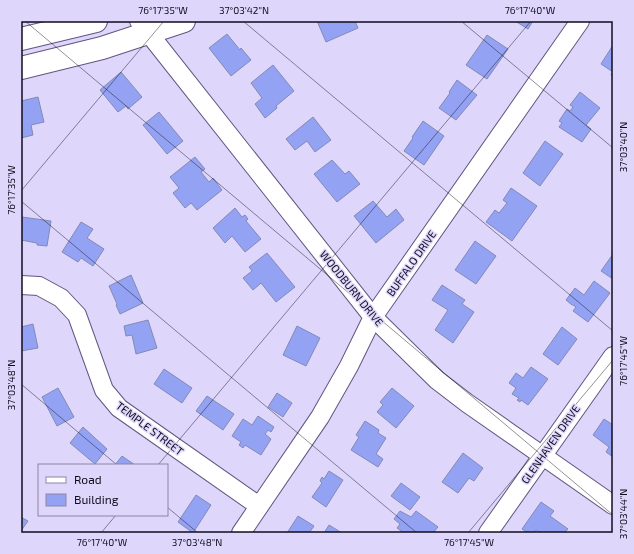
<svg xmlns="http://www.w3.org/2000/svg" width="634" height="554" viewBox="0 0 634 554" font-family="'Exo 2',sans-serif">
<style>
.building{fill:#94a2f3;stroke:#828ab5}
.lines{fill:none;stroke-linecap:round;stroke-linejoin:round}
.minor-casing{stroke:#61567f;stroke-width:20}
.tertiary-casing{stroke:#61567f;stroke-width:24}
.minor{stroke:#fff;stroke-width:18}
.tertiary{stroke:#fff;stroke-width:22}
.ticks{fill:none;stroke:#100c1b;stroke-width:1;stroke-opacity:0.45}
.labels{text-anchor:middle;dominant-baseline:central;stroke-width:3;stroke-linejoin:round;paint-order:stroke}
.street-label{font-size:11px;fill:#100c1b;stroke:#dfd6fc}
.neatline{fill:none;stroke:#100c1b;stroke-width:1.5}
.ticks-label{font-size:10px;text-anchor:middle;fill:#100c1b}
</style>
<rect width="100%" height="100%" fill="#dfd6fc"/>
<!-- building -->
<g class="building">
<polygon points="317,21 355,21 358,28 326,42"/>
<polygon points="515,21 533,21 528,29"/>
<polygon points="227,34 240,50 241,48 251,60 231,76 209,48"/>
<polygon points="487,35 508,49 487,79 466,65"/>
<polygon points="613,45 613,77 611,75 613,72 601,64"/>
<polygon points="273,65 294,91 276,106 277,108 265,118 255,104 262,98 251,83"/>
<polygon points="121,72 142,97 128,109 126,106 118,112 100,90"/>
<polygon points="457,80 477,95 456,120 439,108 450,93 449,92"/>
<polygon points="580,92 600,108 586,125 591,129 582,142 559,127 562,123 559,121 567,109 570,111 573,107 570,105"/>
<polygon points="38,97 44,122 31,125 33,135 21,138 21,101"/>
<polygon points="159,112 183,141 167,154 143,125"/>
<polygon points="313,117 331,140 315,152 307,141 295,150 286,139"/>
<polygon points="423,121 444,136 424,165 404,151 413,138 412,137"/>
<polygon points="545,141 563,154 540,186 523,173"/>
<polygon points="195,157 205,169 201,172 209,182 213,178 222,190 197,210 191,203 185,208 173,193 179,188 170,177"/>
<polygon points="332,160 345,174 349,171 360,184 337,202 314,174"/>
<polygon points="511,188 537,206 512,241 486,222 495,210 499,213 507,203 503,200"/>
<polygon points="373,201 387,217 396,209 404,220 376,243 354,216"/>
<polygon points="235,208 242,217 245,215 248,219 246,221 261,239 245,252 232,236 225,243 213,228"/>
<polygon points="22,217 51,221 47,246 37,245 37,243 21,240"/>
<polygon points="81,222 93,229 87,238 104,249 93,266 81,258 78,262 62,252"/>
<polygon points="475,241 496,256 476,284 455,270"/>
<polygon points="267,253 295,287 276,302 261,283 253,290 243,278 252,271 249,267"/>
<polygon points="613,254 613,279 601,271"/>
<polygon points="131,275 143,303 120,314 116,305 117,304 109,286"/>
<polygon points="594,281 610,293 588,322 573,311 576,307 573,305 572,305 566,300 575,288 584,295"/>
<polygon points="442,285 465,300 462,304 474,312 453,343 435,330 448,310 432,300"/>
<polygon points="148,320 157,348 136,354 132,335 126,336 124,326"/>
<polygon points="33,324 38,348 21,351 21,327"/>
<polygon points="297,326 320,338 306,366 283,355"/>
<polygon points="562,327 577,339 558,365 543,354"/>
<polygon points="531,367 548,379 528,405 521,400 520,402 517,400 519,398 512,394 516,388 509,383 516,373 523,378"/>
<polygon points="164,369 192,388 182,403 154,384"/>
<polygon points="58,388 74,417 57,426 42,397"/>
<polygon points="392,388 414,406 396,428 377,412 383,405 380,402"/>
<polygon points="277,393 292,403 283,417 268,407"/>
<polygon points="207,396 234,414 223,430 196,411"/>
<polygon points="258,416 274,427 271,432 268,430 265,434 271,439 261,455 245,445 243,448 239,445 241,442 232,436 243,419 252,425"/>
<polygon points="604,419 613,425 613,457 606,452 609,447 593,435"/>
<polygon points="365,421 379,430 378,433 386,438 376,454 383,459 378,467 351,450 359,437 356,435"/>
<polygon points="83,427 107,449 95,464 70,443"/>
<polygon points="463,453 483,468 474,481 469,478 458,493 442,482"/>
<polygon points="122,456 135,465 115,465"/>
<polygon points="329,471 343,480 326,507 312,497 322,483 320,481 322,477 324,479"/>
<polygon points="401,483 420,497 410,510 391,496"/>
<polygon points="196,495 211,505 193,533 178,522"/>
<polygon points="541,502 554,511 550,516 568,529 564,533 541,533 536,530 534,533 528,533 522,529"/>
<polygon points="400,511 411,517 416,511 438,527 433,533 404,533 397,528 400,524 394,519"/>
<polygon points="298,516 314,526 309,533 287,533"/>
<polygon points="21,517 28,521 21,531"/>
<polygon points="329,525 342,533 324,533"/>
</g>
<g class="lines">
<defs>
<g id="minor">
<polyline points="139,21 373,317 437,380 467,403 613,505"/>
<polyline points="21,285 39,286 61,298 77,315 104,390 119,408 259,506"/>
<polyline points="241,533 320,417 349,366 373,317 580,21"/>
<polyline points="488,533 613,356"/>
</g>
<g id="tertiary">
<polyline points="21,39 96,21"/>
<polyline points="21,68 102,48 184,21"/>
</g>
</defs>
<!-- minor casing -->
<use href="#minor" class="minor-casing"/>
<!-- tertiary casing -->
<use href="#tertiary" class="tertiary-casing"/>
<!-- minor -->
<use href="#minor" class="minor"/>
<!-- tertiary -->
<use href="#tertiary" class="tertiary"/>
</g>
<!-- ticks -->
<path class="ticks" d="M25,21l588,494M243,21l370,310M461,21l152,127M21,191l143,-170M21,201l396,332M21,384l96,81M158,465l373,-444M167,507l31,26M101,533l15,-18M468,533l145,-173"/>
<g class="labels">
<!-- street labels -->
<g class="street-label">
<text transform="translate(411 263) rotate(-55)">BUFFALO DRIVE</text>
<text transform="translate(352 288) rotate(51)">WOODBURN DRIVE</text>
<text transform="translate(150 428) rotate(37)">TEMPLE STREET</text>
<text transform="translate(550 444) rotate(-55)">GLENHAVEN DRIVE</text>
</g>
</g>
<!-- border -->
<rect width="634" height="554" fill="none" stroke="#dfd6fc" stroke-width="44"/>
<!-- legend -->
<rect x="38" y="464" width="130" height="52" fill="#dfd6fc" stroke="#8c85a2"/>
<rect x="46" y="477" width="20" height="6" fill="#ffffff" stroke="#8c85a2"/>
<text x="74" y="484" font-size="12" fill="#100c1b">Road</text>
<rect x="46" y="494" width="20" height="12" fill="#94a2f3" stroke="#8c85a2"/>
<text x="74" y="504" font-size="12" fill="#100c1b">Building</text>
<rect x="22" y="22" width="590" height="510" class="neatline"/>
<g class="ticks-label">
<text x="163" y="14">76°17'35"W</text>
<text x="244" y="14">37°03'42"N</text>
<text x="530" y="14">76°17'40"W</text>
<text transform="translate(623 147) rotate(-90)" y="4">37°03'40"N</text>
<text transform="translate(11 190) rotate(-90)" y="4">76°17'35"W</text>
<text transform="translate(623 361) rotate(-90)" y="4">76°17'45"W</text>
<text transform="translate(11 385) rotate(-90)" y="4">37°03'48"N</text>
<text transform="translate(623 514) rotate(-90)" y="4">37°03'44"N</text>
<text x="102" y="546">76°17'40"W</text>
<text x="197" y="546">37°03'48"N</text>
<text x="469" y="546">76°17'45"W</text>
</g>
</svg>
